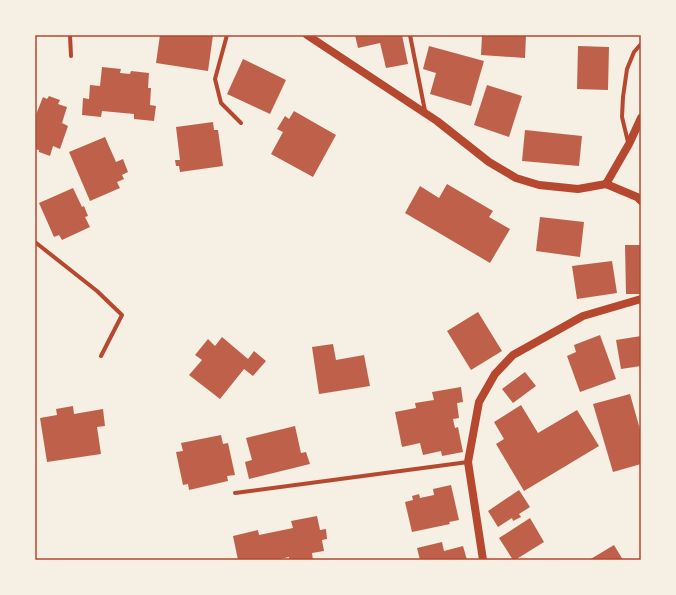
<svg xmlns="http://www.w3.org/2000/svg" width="676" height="595" viewBox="0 0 676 595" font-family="Quicksand,sans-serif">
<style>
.building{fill:#bf614a}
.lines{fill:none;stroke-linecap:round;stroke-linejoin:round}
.minor{stroke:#b5482f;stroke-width:4}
.secondary{stroke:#b5482f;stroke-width:8}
.neatline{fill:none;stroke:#b5482f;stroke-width:1.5}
</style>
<rect width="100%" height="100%" fill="#f6efe4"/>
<!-- building -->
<g class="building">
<polygon points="160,35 213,35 208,71 156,63"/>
<polygon points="355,35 402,35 408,64 386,68 380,43 358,48"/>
<polygon points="482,35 526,35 525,58 481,55"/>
<polygon points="429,46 484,61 471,106 430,94 436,73 423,69"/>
<polygon points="578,46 609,47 608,90 577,89"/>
<polygon points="243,59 286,80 270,114 227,94"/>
<polygon points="102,67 121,69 120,73 130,74 131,71 149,73 148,88 151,88 150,105 156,106 154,121 134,119 134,114 102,111 101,117 82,115 83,98 89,99 90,85 100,86"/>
<polygon points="487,85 522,96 509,137 474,125"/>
<polygon points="49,96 60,100 58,104 67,107 62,123 68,126 60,149 53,146 50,156 39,152 39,150 35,149 35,117 43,97 47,99"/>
<polygon points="294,111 336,135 313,177 271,154 283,132 277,129 285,116 289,119"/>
<polygon points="213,122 214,130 218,130 223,166 180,172 179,166 176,166 175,160 180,160 176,127"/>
<polygon points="525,130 582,136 579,166 522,161"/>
<polygon points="105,137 116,162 123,159 128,172 122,175 124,179 117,182 120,188 90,201 69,152"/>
<polygon points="447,184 493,211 489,217 510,229 490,263 405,213 420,186 439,198"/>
<polygon points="73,188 82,207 84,206 88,216 85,217 90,227 62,240 59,235 54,237 39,203"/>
<polygon points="540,217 584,222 580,257 536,251"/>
<polygon points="625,245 641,245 641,294 626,294"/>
<polygon points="612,261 617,293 577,299 572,266"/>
<polygon points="478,312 502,351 471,370 447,331"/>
<polygon points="600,335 616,379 580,392 567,356 576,352 574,345"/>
<polygon points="641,336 641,366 621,369 616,340"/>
<polygon points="222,337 248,359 254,351 266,361 253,376 244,369 220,399 189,375 202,360 195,355 208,339 215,346"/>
<polygon points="333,344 336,360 364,355 370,386 319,394 312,347"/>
<polygon points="525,372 536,386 513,403 502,389"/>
<polygon points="461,387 463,402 457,403 459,418 453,419 455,428 458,427 463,452 442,456 441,451 423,455 420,443 402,447 395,412 416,408 415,403 434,400 432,392"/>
<polygon points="630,394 641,433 641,464 613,472 593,404"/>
<polygon points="521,405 538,433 577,410 599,446 524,491 496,444 504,439 494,422"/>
<polygon points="73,406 74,414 103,409 105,426 97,427 101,454 47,462 40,418 57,415 56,409"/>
<polygon points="295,426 301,453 306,452 310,464 249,479 245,462 252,460 246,438"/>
<polygon points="221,435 223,444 228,443 235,475 227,476 228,481 189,490 188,484 183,485 176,452 183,451 181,443"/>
<polygon points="451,485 459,520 449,522 450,524 412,532 405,502 413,500 412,496 419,494 420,498 434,495 433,489"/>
<polygon points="519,490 530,507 519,514 521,517 513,521 512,518 498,527 488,511"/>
<polygon points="317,516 320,530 326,529 327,539 322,540 324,551 312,553 313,560 289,560 289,557 276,560 238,560 233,536 258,530 259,535 293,528 291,521"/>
<polygon points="530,518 544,542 515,560 513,560 499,538"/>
<polygon points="442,542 444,551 463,546 467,560 420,560 417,548"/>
<polygon points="614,545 623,560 589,560"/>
</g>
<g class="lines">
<!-- minor -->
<g class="minor">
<polyline points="70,35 71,56"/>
<polyline points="227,35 215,79 221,103 241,123"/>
<polyline points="410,35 425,111"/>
<polyline points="628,142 622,117 623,97 627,69 634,52 641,44"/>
<polyline points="35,242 97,291 122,315 101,356"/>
<polyline points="235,493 468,462"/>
</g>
<!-- secondary -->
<g class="secondary">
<polyline points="307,35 437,121 489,162 516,178 539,185 578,189 606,184"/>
<polyline points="606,184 629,144 641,118"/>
<polyline points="606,184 637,197 641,201"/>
<polyline points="483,560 468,462 479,402 495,374 513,355 583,316 641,299"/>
</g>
</g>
<!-- border -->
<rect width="676" height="595" fill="none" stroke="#f6efe4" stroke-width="72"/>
<rect x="36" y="36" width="604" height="523" class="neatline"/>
</svg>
